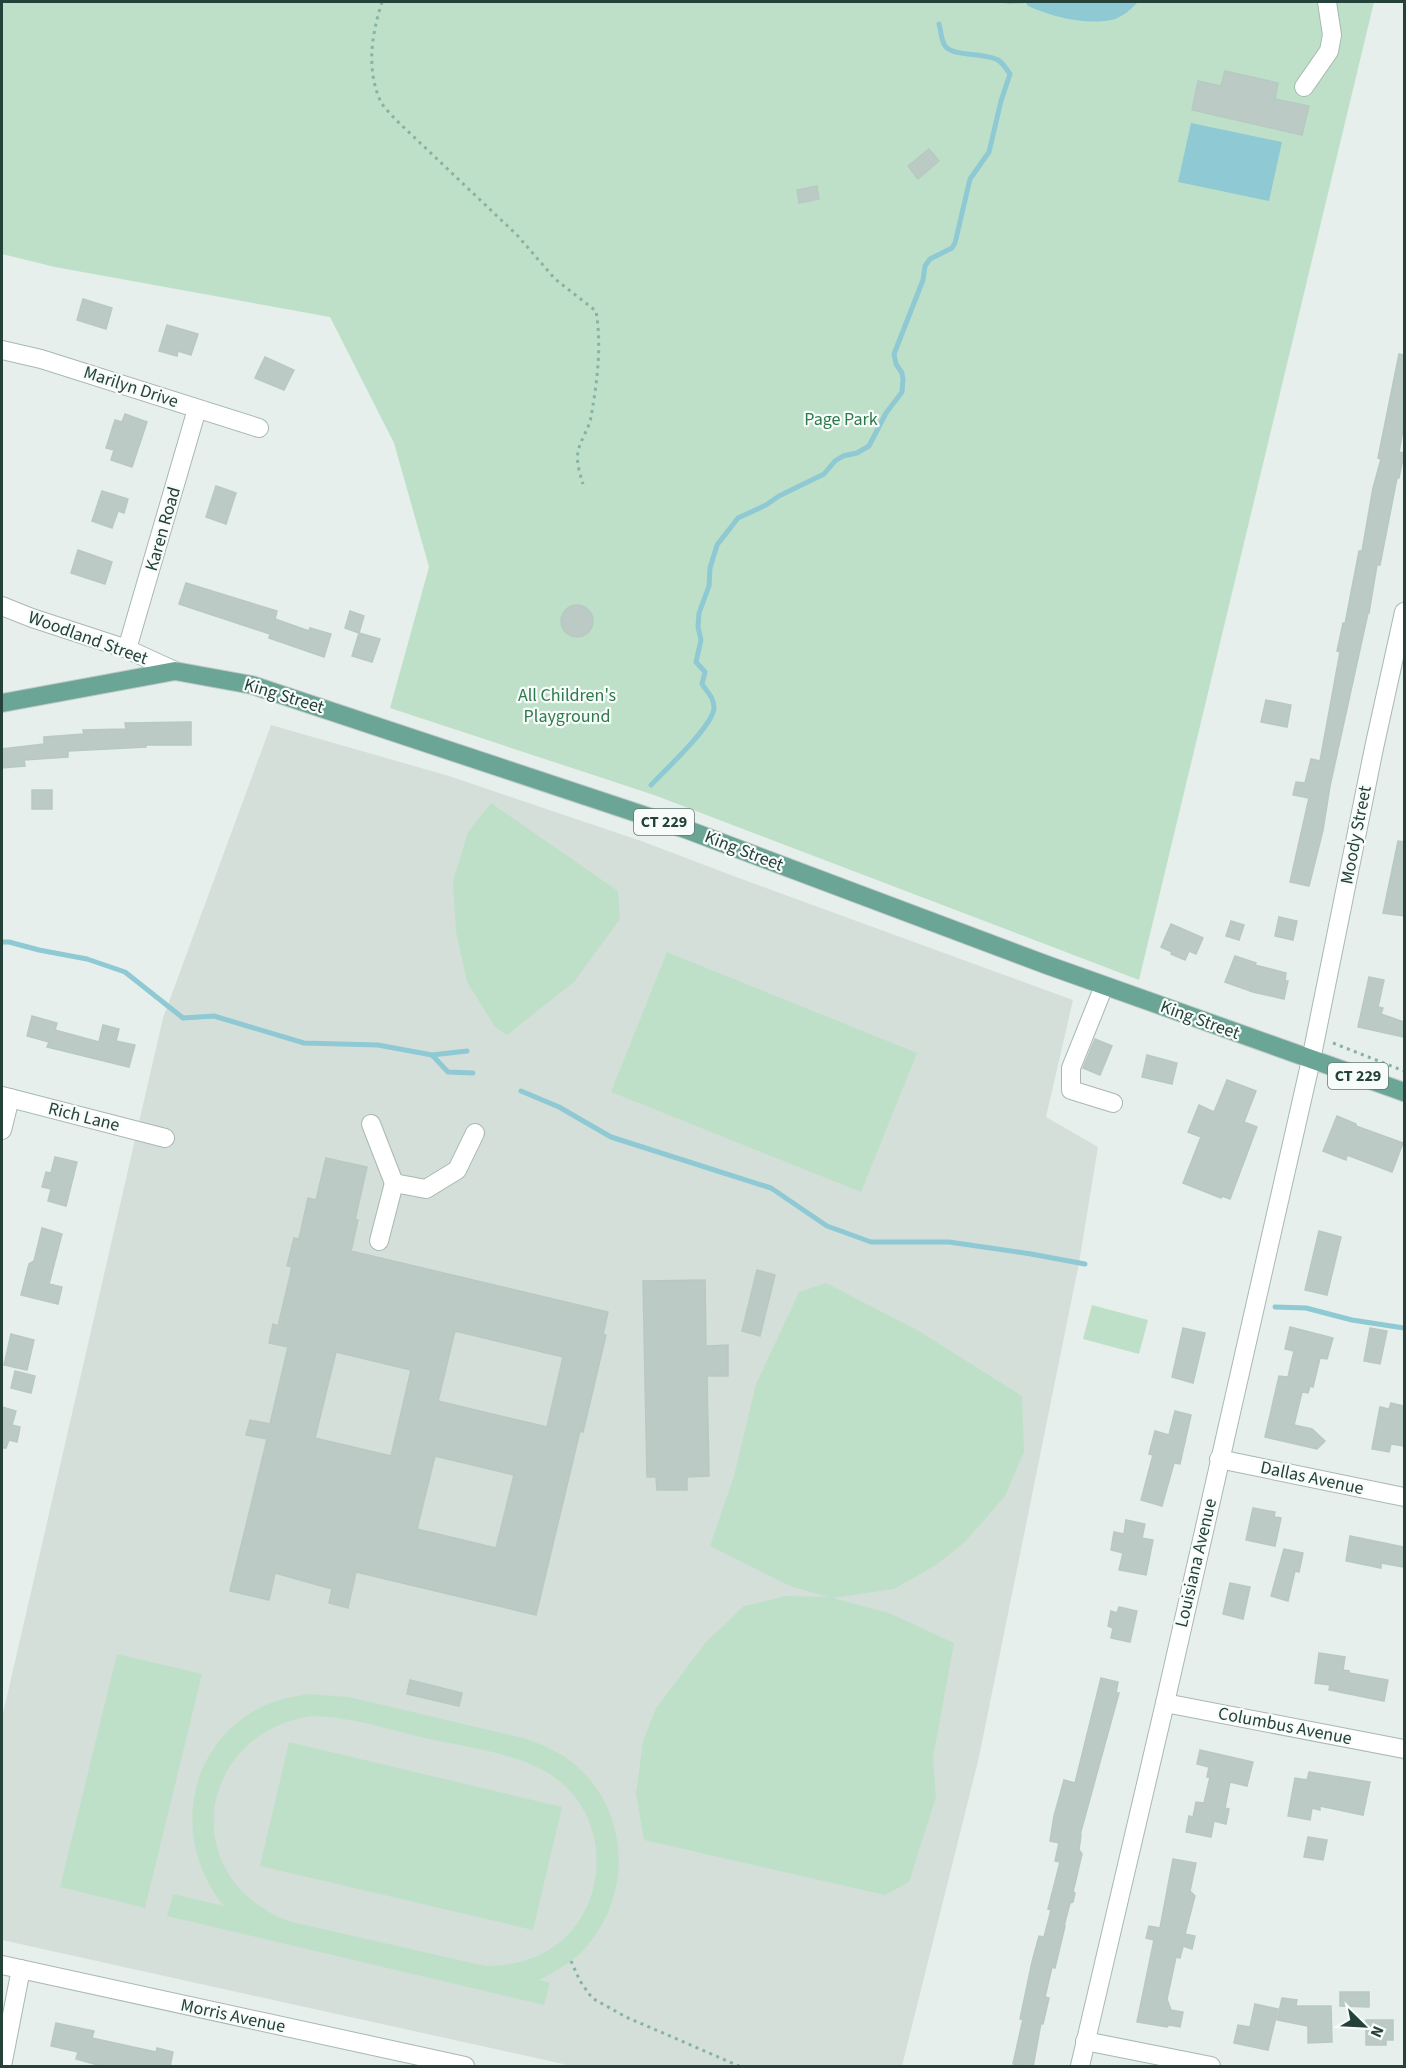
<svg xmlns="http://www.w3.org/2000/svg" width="1406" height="2068" viewBox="0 0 1406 2068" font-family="'Source Sans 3',sans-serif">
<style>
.built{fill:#d4dfda}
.green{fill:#bfe0c8;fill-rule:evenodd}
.water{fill:#8ec9d4}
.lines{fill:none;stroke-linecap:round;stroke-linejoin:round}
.stream{stroke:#8ec9d4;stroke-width:5}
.building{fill:#bbcac4;stroke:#b8c9c2;stroke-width:1.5;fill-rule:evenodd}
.minor-casing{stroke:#a8b8b2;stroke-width:20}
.major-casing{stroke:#c2cac8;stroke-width:20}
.path{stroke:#86b3a5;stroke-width:3;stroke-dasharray:3 4.5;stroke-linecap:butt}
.minor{stroke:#fff;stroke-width:18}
.major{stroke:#6aa596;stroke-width:18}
.labels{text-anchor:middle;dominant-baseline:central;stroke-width:4.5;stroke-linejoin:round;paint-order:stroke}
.shield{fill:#f7fbf9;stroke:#637a73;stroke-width:1.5}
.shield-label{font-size:16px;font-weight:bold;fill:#24423a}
.street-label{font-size:18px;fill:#24423a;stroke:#f7fbf9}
.park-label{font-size:18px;fill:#2d7a4b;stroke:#f7fbf9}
</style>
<rect width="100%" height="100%" fill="#e6efeb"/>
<!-- built -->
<polygon class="built" points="271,725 449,776 644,842 736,877 1073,1000 1046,1117 1098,1147 1079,1263 979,1757 902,2066 572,2066 2,1940 2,1718 163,1018"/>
<!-- green -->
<g class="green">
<polygon points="2,2 1374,2 1139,980 654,795 390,708 429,567 394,443 330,317 55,267 2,254"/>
<polygon points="491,803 618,891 620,919 574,982 507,1035 495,1027 467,982 456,932 453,881 468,832"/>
<polygon points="667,952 917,1053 861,1192 611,1092"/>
<polygon points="826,1283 919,1331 1022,1396 1024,1452 1005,1496 965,1542 936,1565 894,1589 833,1598 889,1613 954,1643 933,1758 936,1797 909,1882 885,1895 644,1840 636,1793 643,1741 656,1708 706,1642 744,1606 786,1596 828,1597 790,1586 710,1546 734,1476 756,1384 799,1292"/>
<polygon points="1092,1305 1148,1320 1139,1354 1083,1339"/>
<polygon points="117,1654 202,1674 145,1908 60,1887"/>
<path d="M309,1694l40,3 178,42c19,7 37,15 52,29 50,46 53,126 8,178 -13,15 -30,25 -48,34l11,3 -6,22 -377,-89 6,-22 51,12c-50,-61 -41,-151 28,-194 18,-11 37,-15 57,-18zM312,1716c38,1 76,13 112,22 41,9 102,16 134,42 56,43 50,136 -11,171 -20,11 -39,15 -62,15l-193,-44c-115,-39 -99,-188 20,-206z"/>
<polygon points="289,1742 562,1807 533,1930 260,1866"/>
</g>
<!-- water -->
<g class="water">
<path d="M999,2h139c-7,7 -16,16 -27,18 -27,5 -58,-3 -83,-14l-2,-3c-9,0 -20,2 -27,-1z"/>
<polygon points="1191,123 1282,142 1269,201 1178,182"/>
</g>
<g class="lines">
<!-- stream -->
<g class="stream">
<path d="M651,785c14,-15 62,-59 63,-77 0,-11 -7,-16 -12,-24l3,-12 -9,-10 5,-22 -3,-13 1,-14 10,-27 1,-18 7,-23 21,-27 28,-13 13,-9 45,-22 11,-13 8,-5 14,-3 12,-7 17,-33 16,-21 1,-12 -1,-7 -6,-9 -2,-10 29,-74 2,-14 5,-7 22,-11 3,-5 15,-64 19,-27 12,-51 9,-27c-3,-4 -7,-11 -12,-14 -15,-8 -42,-3 -52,-13 -5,-5 -5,-17 -7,-23"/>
<polyline points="2,942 9,942 39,950 87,959 125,972 183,1018 214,1016 304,1043 378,1045 432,1055 448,1072 473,1073"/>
<polyline points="432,1055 467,1051"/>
<polyline points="521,1091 559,1107 611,1137 771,1188 827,1226 871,1242 949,1242 1031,1254 1085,1264"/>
<polyline points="1275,1307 1306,1308 1352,1320 1404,1328"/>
</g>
</g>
<!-- building -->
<g class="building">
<polygon points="1225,71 1278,83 1275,99 1309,106 1302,135 1192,110 1198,81 1221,86"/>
<polygon points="929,149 939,161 918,179 908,166"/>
<polygon points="817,186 819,199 799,203 797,190"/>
<polygon points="83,299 112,308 106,329 77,320"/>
<polygon points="167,325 198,334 191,355 178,351 177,356 159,351"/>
<polygon points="1399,354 1404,355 1404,424 1399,452 1404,453 1399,478 1397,478 1380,565 1377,565 1369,613 1368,613 1330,786 1323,830 1309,886 1290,882 1309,798 1293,795 1296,782 1305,783 1311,759 1320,761 1340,652 1337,651 1343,623 1345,624 1359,551 1362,551 1373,488 1381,459 1378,458"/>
<polygon points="265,357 294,370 284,390 255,378"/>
<polygon points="125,414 147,422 132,467 111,460 114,450 106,448 115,420 122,422"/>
<polygon points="216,486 236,493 226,524 206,517"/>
<polygon points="102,491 128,499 124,513 118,511 112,528 92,521"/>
<polygon points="78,550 112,562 105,584 71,573"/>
<polygon points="186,583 277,611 275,619 309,631 310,628 331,634 324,657 269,638 270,634 179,604"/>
<circle cx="577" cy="621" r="16"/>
<polygon points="350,611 364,616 359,633 345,628"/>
<polygon points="359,633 380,639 372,662 352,656"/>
<polygon points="1266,700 1291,705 1287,727 1261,722"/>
<polygon points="191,722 191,745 146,745 146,747 68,751 68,757 24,760 25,766 2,768 2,749 44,744 44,737 84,734 83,730 126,729 125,723"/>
<rect x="32" y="790" width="20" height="19"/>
<polygon points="1398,841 1404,842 1404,916 1383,913"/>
<polygon points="1279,917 1297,921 1293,940 1275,936"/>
<polygon points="1231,921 1244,925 1239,940 1226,936"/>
<polygon points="1171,924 1203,938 1196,954 1189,951 1185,960 1171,954 1172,952 1161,947"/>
<polygon points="1235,956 1256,963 1255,965 1286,973 1285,981 1288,981 1284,999 1253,992 1225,982"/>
<polygon points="1369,977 1384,980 1378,1007 1383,1008 1381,1014 1404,1022 1404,1037 1358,1027"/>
<polygon points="32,1016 57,1023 55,1030 99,1042 103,1025 119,1029 116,1041 135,1045 129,1067 47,1047 49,1042 27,1036"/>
<polygon points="1095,1039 1112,1046 1100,1075 1083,1068"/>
<polygon points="1147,1055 1177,1063 1172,1084 1142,1077"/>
<polygon points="1227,1080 1256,1091 1244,1122 1257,1127 1230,1199 1222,1196 1221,1198 1183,1183 1201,1137 1188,1132 1199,1105 1214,1112"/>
<polygon points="1337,1116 1356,1124 1356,1126 1403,1143 1392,1172 1347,1155 1346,1160 1323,1151"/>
<polygon points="55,1157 77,1162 66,1206 48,1201 51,1189 42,1187 46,1172 51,1173"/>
<path d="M326,1158l41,9 -12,53h3l-7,31 257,61 -5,22 3,1 -23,97 -3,-1 -44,184 -180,-43 -8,36 -19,-5 3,-14 -57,-16 -6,27 -39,-9 37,-152 -21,-4 4,-15 20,4 18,-77 -19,-4 4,-19 5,2 14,-59 -5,-1 7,-28 5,1 9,-41 8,2zM455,1331l108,26 -16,70 -109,-26zM336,1352l75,18 -20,86 -76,-18zM435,1456l79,19 -18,73 -79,-19z"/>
<polygon points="42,1228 62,1234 49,1284 62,1287 58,1304 21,1295 29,1264 34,1261"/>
<polygon points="1319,1231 1341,1237 1327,1295 1305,1290"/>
<polygon points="757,1270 775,1275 760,1336 742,1331"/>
<polygon points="705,1280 706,1346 728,1345 728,1376 707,1376 709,1476 687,1477 687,1490 657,1490 656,1477 647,1477 643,1281"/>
<polygon points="1290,1327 1333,1338 1327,1359 1320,1358 1313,1387 1310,1386 1308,1393 1302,1392 1294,1425 1312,1429 1325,1441 1317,1449 1265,1437 1279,1376 1288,1377 1294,1351 1285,1349"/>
<polygon points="1183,1328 1205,1333 1193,1383 1172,1377"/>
<polygon points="1370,1328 1387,1331 1380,1364 1364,1361"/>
<polygon points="11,1334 34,1340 27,1370 4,1365"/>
<polygon points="15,1371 35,1376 31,1393 11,1388"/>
<polygon points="1391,1403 1404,1406 1404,1446 1391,1444 1389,1452 1372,1449 1380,1407 1389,1409"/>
<polygon points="2,1407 16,1411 12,1425 20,1427 17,1442 9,1440 6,1448 2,1448"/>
<polygon points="1175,1411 1191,1415 1180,1464 1174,1463 1162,1506 1141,1500 1153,1455 1149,1454 1155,1431 1169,1435"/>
<polygon points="1253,1508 1275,1512 1274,1517 1281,1518 1275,1546 1246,1540"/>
<polygon points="1126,1520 1145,1524 1142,1538 1153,1540 1146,1575 1119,1570 1123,1553 1111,1550 1114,1532 1124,1534"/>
<polygon points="1350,1536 1404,1547 1404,1567 1381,1563 1381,1568 1346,1561"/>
<polygon points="1284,1549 1303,1553 1299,1572 1295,1571 1288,1601 1271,1596"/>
<polygon points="1230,1583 1250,1587 1243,1619 1223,1614"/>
<polygon points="1119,1607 1137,1611 1130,1642 1111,1638 1113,1628 1108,1626 1111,1611 1117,1613"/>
<polygon points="1319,1653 1345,1657 1343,1670 1349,1671 1349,1673 1388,1680 1384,1701 1329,1690 1330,1685 1315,1683"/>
<polygon points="1101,1678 1118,1682 1116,1693 1119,1693 1080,1835 1081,1835 1079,1850 1082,1854 1073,1892 1075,1893 1073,1902 1070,1903 1064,1926 1065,1926 1055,1968 1052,1967 1045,1997 1049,1998 1043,2024 1041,2023 1033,2067 1013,2064 1023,2019 1020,2019 1032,1962 1039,1936 1044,1937 1051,1910 1048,1909 1060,1862 1055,1861 1059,1843 1050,1841 1054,1816 1064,1780 1075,1783"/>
<polygon points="410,1680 462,1693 459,1706 407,1694"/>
<polygon points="1200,1750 1253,1762 1247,1786 1230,1782 1225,1808 1229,1809 1226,1824 1214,1821 1211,1837 1186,1832 1189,1816 1193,1817 1196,1802 1204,1803 1210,1777 1207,1777 1209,1767 1197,1764"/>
<polygon points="1309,1772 1370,1782 1363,1815 1320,1806 1320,1810 1312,1808 1310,1820 1288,1816 1295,1778 1307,1780"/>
<polygon points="1308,1837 1327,1840 1323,1860 1304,1857"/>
<polygon points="1173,1859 1196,1863 1190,1891 1195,1896 1185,1934 1195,1936 1192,1949 1183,1946 1180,1958 1176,1957 1167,1999 1171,2010 1183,2012 1180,2027 1169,2025 1167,2027 1137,2022 1154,1940 1146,1938 1149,1926 1160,1928"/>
<polygon points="1340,1992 1369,1992 1369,2007 1340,2006"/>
<polygon points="1282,1998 1297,2000 1296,2006 1331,2006 1332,2042 1308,2043 1308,2026 1277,2020"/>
<polygon points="1255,2004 1278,2009 1268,2050 1234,2043 1238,2025 1250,2027"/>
<polygon points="1366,2020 1393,2020 1393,2040 1386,2040 1386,2045 1366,2045"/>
<polygon points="56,2023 94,2031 92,2038 156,2052 157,2048 173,2052 170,2067 105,2067 76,2059 78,2052 51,2046"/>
</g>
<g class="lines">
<defs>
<g id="minor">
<polyline points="1304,87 1329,51 1332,35 1327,2"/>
<polyline points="2,350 41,359 259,428"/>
<polyline points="2,606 32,618 127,649 175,671"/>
<polyline points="127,649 197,409"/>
<polyline points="1104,986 1071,1068 1071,1090 1113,1103"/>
<polyline points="2,1096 165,1138"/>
<polyline points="371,1124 394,1183 426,1189 457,1170 475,1133"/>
<polyline points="2,1130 10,1098"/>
<polyline points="379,1241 394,1183"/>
<polyline points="1219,1459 1404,1497"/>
<polyline points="1165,1703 1404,1749"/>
<polyline points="2,1965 465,2066"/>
<polyline points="1085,2041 1211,2066"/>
<polyline points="2,2066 21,1969"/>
<polyline points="1080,2066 1165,1703 1311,1060 1374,748 1404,612"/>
</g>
<polyline id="major" points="2,703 175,671 252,685 688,830 1047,965 1404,1092"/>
</defs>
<!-- minor casing -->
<use href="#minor" class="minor-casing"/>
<!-- major casing -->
<use href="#major" class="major-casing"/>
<!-- path -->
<g class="path">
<path d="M382,2c-10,31 -16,66 -2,98 3,7 10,13 15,19l122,116 38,44 41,32c6,35 1,72 -5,106 -2,12 -11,23 -13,35 -2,10 2,22 5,32"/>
<polyline points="1333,1043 1404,1071"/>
<polyline points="571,1961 580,1981 592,1998 626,2017 739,2066"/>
</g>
<!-- minor -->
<use href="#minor" class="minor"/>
<!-- major -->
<use href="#major" class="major"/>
</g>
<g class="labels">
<!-- shield labels -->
<g class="shield">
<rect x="634" y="809" width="60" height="26" rx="4.5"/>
<rect x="1328" y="1063" width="60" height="26" rx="4.5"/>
</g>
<g class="shield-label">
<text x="664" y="822">CT 229</text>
<text x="1358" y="1076">CT 229</text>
</g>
<!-- street labels -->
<g class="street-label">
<text transform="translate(131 387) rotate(18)">Marilyn Drive</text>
<text transform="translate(163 529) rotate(-74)">Karen Road</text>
<text transform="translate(88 638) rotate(20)">Woodland Street</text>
<text transform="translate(284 696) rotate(17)">King Street</text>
<text transform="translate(1356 835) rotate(-79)">Moody Street</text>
<text transform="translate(744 851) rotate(21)">King Street</text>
<text transform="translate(1200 1020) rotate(20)">King Street</text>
<text transform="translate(84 1117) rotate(14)">Rich Lane</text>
<text transform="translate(1312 1478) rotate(12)">Dallas Avenue</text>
<text transform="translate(1196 1563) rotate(-77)">Louisiana Avenue</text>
<text transform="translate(1285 1726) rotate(11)">Columbus Avenue</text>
<text transform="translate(233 2016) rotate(12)">Morris Avenue</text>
</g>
<!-- park labels -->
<g class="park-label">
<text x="841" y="419">Page Park</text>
<text x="567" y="695">All Children's<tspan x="567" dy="21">Playground</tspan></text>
</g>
</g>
<!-- border -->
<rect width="1406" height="2068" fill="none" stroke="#24423a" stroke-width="6"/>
<!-- north arrow -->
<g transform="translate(1364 2026) rotate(114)" stroke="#f7fbf9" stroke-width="4.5" paint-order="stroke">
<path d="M0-4.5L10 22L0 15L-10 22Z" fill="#24423a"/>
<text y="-9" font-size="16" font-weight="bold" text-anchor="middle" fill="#24423a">N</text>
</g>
</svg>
